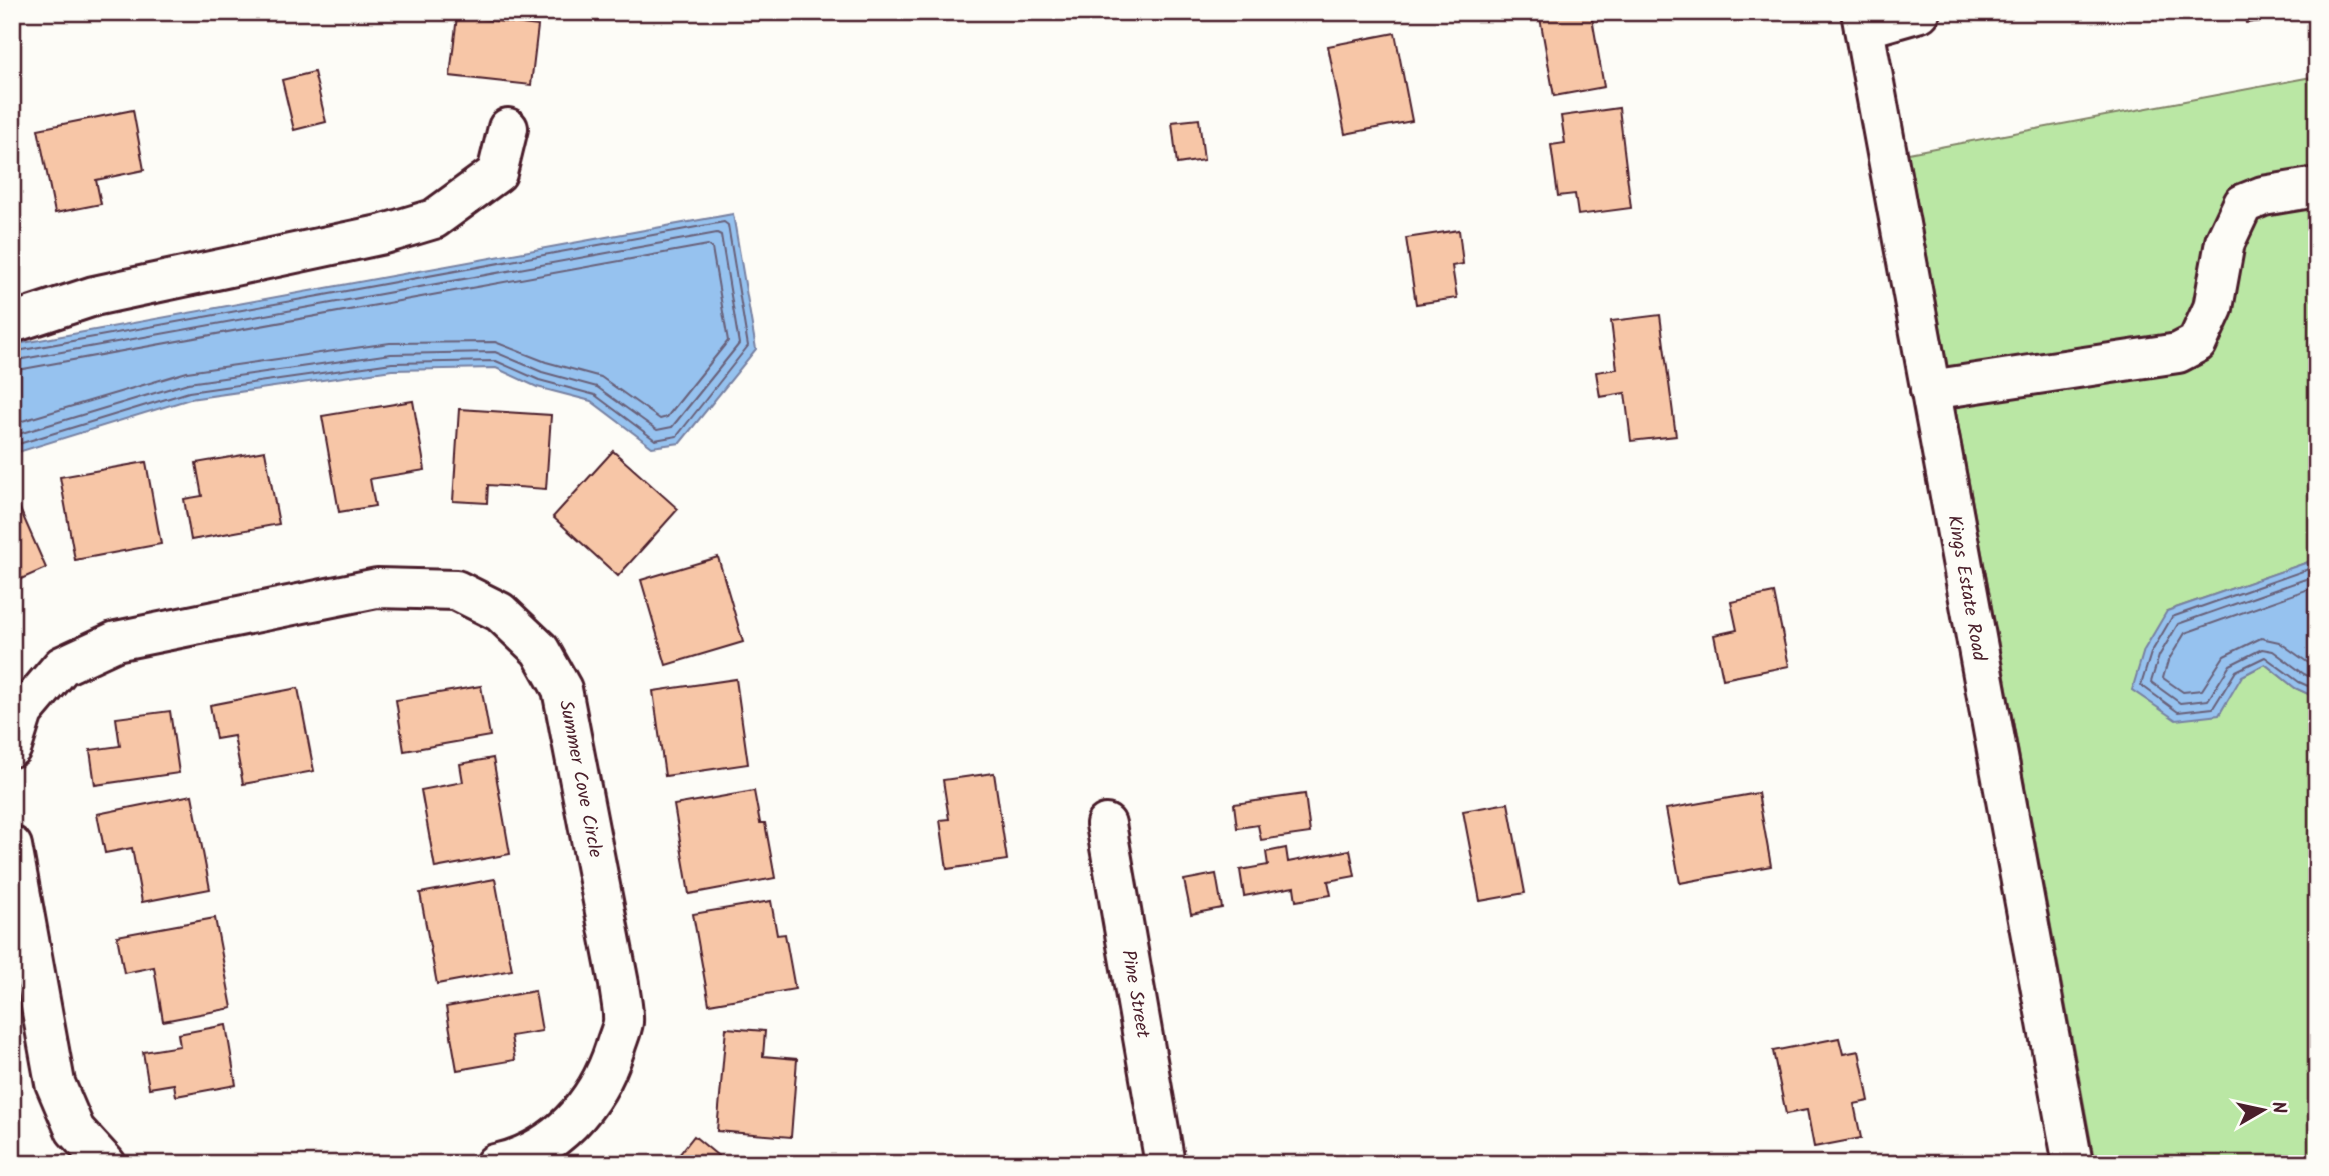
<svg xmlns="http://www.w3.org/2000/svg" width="2329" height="1176" viewBox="0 0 2329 1176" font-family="Kalam,sans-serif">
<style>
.green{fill:#bae7a4;stroke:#828368;stroke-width:2}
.water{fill:#96c2ef;stroke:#7881a1;stroke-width:2}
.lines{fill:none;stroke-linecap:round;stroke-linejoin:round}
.shore{stroke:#686079;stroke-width:2}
.building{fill:#f7c6a7;stroke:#4a1f2b;stroke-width:2}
.minor-casing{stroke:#4a1f2b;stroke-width:44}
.minor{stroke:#fdfcf7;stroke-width:38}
.labels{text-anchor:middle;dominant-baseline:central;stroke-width:6;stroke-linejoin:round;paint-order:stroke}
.street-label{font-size:19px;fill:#4a1f2b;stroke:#fdfcf7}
</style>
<rect width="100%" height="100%" fill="#fdfcf7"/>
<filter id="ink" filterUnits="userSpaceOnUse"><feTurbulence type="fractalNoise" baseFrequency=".0143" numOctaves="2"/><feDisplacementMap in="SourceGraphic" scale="14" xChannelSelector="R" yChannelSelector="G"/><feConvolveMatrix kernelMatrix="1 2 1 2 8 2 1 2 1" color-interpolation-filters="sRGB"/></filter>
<g filter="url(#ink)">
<!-- green -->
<polygon class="green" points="2317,76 2317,559 2167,611 2242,676 2265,664 2295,688 2317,698 2317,1164 2095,1164 1908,153"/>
<!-- water -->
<g class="water">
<polygon points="733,214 756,349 680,443 652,447 591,401 537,387 496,368 392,370 190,399 12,454 12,345"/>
<polygon points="2317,559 2317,698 2295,688 2265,664 2242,676 2219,715 2176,720 2132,690 2144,650 2167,611"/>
</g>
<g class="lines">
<!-- shore -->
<g class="shore">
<polyline points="12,352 724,222 728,225 748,346 677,436 655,440 595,395 539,380 496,361 392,363 189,392 12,446"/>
<polyline points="12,361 717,233 721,235 739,344 672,427 657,430 597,387 542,372 495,352 391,354 188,383 12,436"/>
<polyline points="12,371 708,245 712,248 728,341 667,417 660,419 601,377 546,362 495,342 390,343 187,372 12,424"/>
<polyline points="2317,566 2172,617 2151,653 2141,685 2178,712 2213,708 2236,671 2265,657 2299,682 2317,690"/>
<polyline points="2317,575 2178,624 2159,656 2151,682 2180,703 2208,700 2230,665 2262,649 2273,651 2304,674 2317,680"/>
<polyline points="2317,586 2185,633 2168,661 2163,678 2183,692 2202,690 2224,656 2261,638 2279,642 2317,669"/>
</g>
</g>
<!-- building -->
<g class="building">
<polygon points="1539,12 1591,12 1604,87 1554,96"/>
<polygon points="2244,12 2317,12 2317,15 2246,23"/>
<polygon points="457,16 538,26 531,85 450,76"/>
<polygon points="1395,33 1412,121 1345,134 1328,46"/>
<polygon points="314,72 326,122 294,130 282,80"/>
<polygon points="1619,108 1631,208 1578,215 1575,194 1558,196 1551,145 1565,143 1561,116"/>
<polygon points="133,110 144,170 96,180 101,204 55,213 38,129"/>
<polygon points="1199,119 1204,160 1177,164 1172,122"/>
<polygon points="2317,229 2317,278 2309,230"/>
<polygon points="1459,230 1463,264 1452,266 1457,298 1416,304 1406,238"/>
<polygon points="1660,315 1676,436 1631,441 1625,393 1600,397 1596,372 1617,369 1611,321"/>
<polygon points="413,401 425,470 370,479 375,506 339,512 322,416"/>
<polygon points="459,409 551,415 546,489 488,485 487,503 453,501"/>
<polygon points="265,451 279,524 191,540 184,499 202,496 196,463"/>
<polygon points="613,451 678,509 618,576 553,517"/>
<polygon points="146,462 161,544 75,560 60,477"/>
<polygon points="16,500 46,568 12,583 12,502"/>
<polygon points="718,557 743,642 666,665 641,580"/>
<polygon points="1774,593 1789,666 1723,679 1714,635 1737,630 1731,602"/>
<polygon points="736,679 748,764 665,776 653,691"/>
<polygon points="481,686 490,736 404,751 396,700"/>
<polygon points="298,688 314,771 243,784 234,736 216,739 210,705"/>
<polygon points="170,711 179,773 95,785 90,750 120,746 116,718"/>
<polygon points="493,758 510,854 435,868 421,790 463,782 460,764"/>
<polygon points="994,773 1007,860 947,869 940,820 949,819 943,780"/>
<polygon points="754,791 760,823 765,823 775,878 689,894 674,805"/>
<polygon points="1758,793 1771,866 1680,883 1666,809"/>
<polygon points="1305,794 1310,833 1261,840 1258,825 1237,828 1234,804"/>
<polygon points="192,795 210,889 142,902 132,848 105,853 97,814"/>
<polygon points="1508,803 1525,893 1480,901 1463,811"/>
<polygon points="1286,848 1288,862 1350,850 1355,876 1328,881 1331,895 1296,901 1294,887 1244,896 1240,870 1268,865 1266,852"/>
<polygon points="1216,874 1222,908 1191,914 1184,880"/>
<polygon points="495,879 512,970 437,984 420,893"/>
<polygon points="771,901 777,935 785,934 795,989 709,1004 693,914"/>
<polygon points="215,918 232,1008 163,1021 154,967 124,973 117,936"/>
<polygon points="535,991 542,1031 511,1036 515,1060 457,1070 446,1007"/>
<polygon points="226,1025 236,1085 176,1096 174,1084 149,1088 143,1052 180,1046 178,1034"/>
<polygon points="726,1028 765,1031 763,1056 797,1059 791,1137 717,1131"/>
<polygon points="1839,1038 1843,1054 1859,1051 1869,1101 1854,1104 1861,1138 1814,1147 1807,1110 1786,1114 1773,1051"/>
<polygon points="694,1136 728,1164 672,1164"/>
</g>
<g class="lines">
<defs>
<g id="minor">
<polyline points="1861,12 2073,1164"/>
<polyline points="1864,28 1920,12"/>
<polyline points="12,323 94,296 384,234 434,219 497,173 508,128"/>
<polyline points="1930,390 2178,353 2197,343 2213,308 2225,242 2243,204 2263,196 2317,187"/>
<path d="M12,747l11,-35 39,-46 54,-25 261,-53 79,2 44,22 40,38 22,39 57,295c1,12 5,26 4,38 -1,8 -6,18 -8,26 -18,56 -60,104 -120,116"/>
<polyline points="1106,824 1165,1164"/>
<polyline points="12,846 55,1083 75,1130 106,1164"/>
</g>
</defs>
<!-- minor casing -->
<use href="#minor" class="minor-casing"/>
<!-- minor -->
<use href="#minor" class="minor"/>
</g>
</g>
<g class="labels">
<!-- street labels -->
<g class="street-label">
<text transform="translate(1966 588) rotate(80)">Kings Estate Road</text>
<text transform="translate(580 779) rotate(79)">Summer Cove Circle</text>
<text transform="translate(1135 994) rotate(80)">Pine Street</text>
</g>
</g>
<!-- margin -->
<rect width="2329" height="1176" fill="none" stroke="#fdfcf7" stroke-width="42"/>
<rect x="21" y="21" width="2287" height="1134" fill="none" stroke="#4a1f2b" stroke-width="2.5" filter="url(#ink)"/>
<!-- north arrow -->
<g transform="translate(2263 1110) rotate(81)" stroke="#fdfcf7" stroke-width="5" paint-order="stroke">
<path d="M0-5L12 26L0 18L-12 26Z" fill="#4a1f2b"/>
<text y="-10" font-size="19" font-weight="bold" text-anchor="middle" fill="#4a1f2b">N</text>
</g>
</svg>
